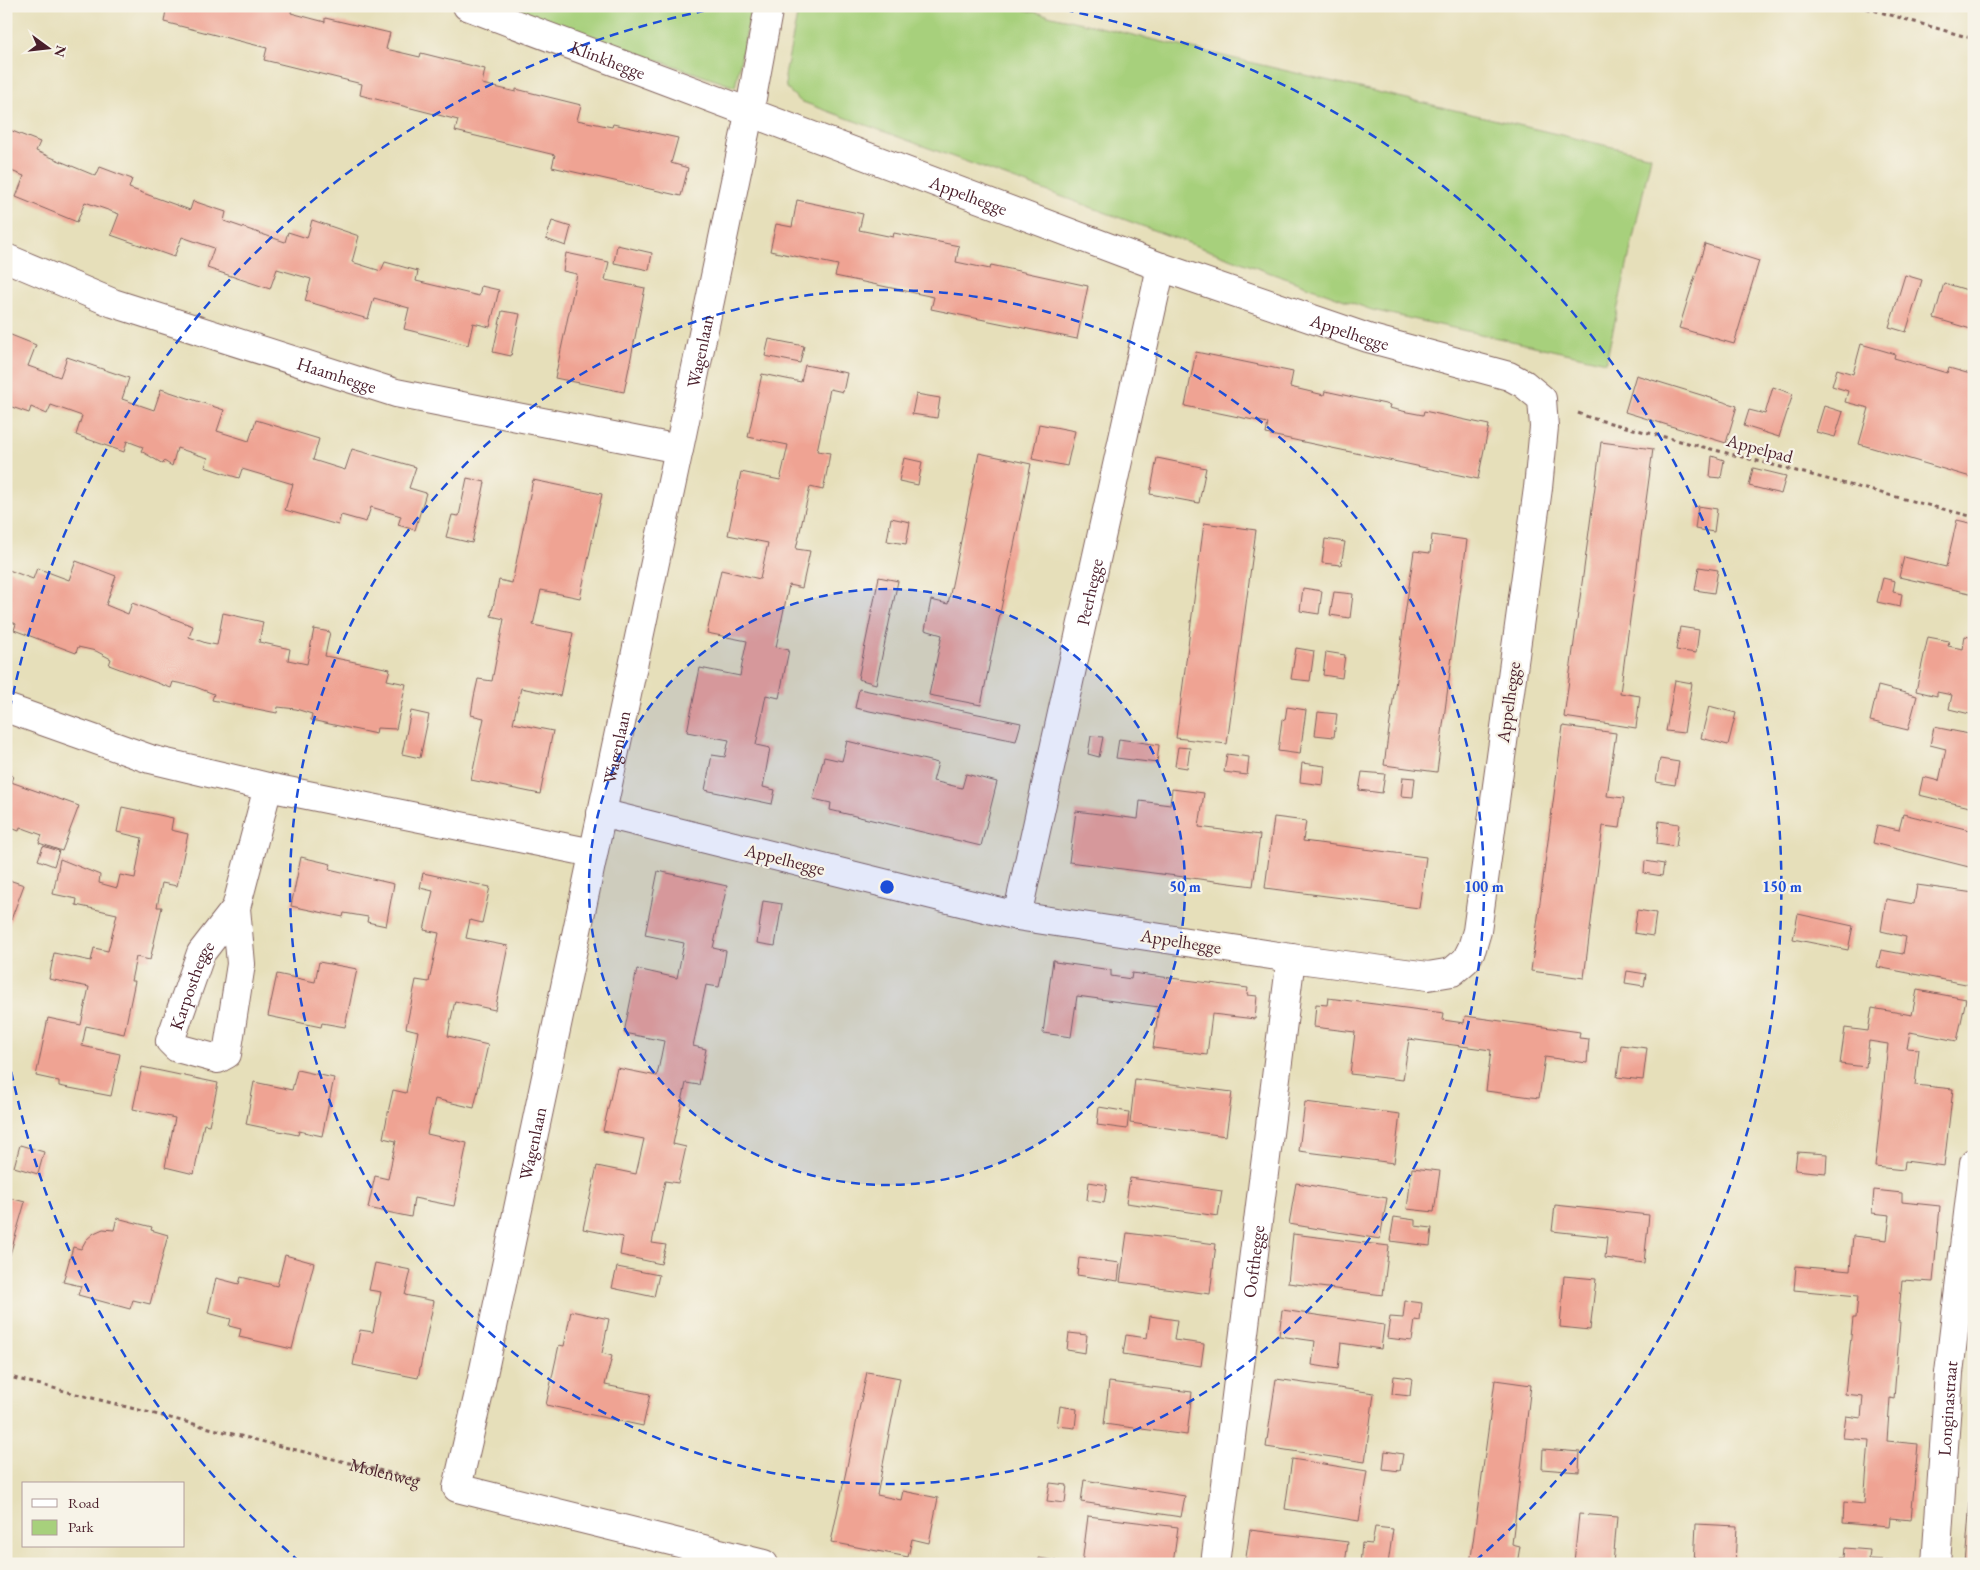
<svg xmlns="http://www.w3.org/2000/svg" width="1980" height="1570" viewBox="0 0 1980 1570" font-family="'EB Garamond',serif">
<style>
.green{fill:#a7d07c;stroke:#787854}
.building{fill:#efa393}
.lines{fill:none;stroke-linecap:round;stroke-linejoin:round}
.minor-casing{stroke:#81625d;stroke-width:30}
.path{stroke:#81625d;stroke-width:3;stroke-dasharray:4 4;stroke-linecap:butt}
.minor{stroke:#fff;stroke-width:28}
.ring{fill:none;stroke:#1d4ed8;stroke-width:2.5;stroke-dasharray:9 6}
.labels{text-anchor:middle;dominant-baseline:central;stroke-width:4.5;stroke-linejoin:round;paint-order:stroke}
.street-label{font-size:18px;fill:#4a1f2b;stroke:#f7f3e8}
.centre{fill:#1d4ed8;stroke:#f7f3e8;stroke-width:2.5}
.ring-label{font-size:15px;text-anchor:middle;font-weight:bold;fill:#1d4ed8;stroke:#f7f3e8;stroke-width:4.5;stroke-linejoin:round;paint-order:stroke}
</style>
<rect width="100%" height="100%" fill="#f7f3e8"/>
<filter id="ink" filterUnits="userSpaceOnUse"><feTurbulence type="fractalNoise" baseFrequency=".02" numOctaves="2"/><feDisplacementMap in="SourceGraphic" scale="10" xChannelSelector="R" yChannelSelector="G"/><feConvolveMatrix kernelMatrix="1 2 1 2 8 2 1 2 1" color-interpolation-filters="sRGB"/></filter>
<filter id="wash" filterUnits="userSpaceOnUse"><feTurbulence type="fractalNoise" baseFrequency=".0096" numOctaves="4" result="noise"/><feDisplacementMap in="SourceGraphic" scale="20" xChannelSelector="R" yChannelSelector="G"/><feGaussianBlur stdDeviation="1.12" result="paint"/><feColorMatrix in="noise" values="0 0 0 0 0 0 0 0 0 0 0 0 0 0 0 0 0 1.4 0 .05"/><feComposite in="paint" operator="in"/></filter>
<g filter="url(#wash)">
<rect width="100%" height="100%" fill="#e6dfba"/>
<!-- green -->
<g class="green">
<polygon points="502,6 752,6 735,87"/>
<polygon points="799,6 1009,6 1651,156 1606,362 1372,310 800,101 786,88 785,75"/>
</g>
<g id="blocks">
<!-- building -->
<g class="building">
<polygon points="157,6 292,6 291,13 325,22 325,18 390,33 386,49 420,57 421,53 485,69 482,84 516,92 516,89 581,105 577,120 612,127 613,124 678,138 671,163 688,168 681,196 552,167 555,155 455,131 458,120 360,95 362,84 264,60 267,48 164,22 166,10"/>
<polygon points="7,129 40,142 36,151 67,164 96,176 100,167 132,179 129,188 190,210 193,201 226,212 224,221 285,242 288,232 307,238 312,220 359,236 352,262 381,271 385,262 418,271 416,281 479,296 481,286 499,290 490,327 473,323 468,345 404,329 409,308 374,298 368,319 305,301 311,279 277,269 270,289 207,268 214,248 182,237 174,257 111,235 119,214 85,202 77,222 16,197 24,176 6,169"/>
<polygon points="797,200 863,214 859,230 893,237 894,233 959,246 956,262 990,269 991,265 1088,286 1077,339 931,309 934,297 835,276 838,265 770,251 776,224 792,227"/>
<polygon points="552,221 571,227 566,246 546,239"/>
<polygon points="1705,244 1759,261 1734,344 1679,328"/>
<polygon points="617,245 652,253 649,270 614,263"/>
<polygon points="566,253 609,262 605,280 645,288 624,392 555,378 577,274 563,271"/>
<polygon points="1905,275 1922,280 1906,332 1889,327"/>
<polygon points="1944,283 1974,292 1974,330 1934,318"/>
<polygon points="502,311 520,314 511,356 493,352"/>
<polygon points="6,333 36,345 28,366 60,377 67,357 129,378 122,399 154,410 161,389 224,410 217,431 249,441 256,420 319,439 313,460 345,470 352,449 416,467 409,488 426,493 415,530 398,525 401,516 371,507 366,522 341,515 338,525 285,510 293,484 242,469 239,478 223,473 205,467 208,458 177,448 172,466 164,461 163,464 141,451 143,447 127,441 124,452 76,435 82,416 51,405 47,414 31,407 29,413 6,405"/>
<polygon points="769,339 804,346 800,363 765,356"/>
<polygon points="1861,344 1895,354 1894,358 1947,373 1949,368 1974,375 1974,478 1859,444 1869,408 1845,402 1848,391 1832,386 1837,369 1853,374"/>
<polygon points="1196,352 1293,372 1290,387 1324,395 1325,391 1390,405 1389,408 1407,412 1423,415 1424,411 1489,425 1478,479 1266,434 1268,423 1185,406"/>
<polygon points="805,365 847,373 843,392 830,389 817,451 830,453 827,471 823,490 810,487 796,549 810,551 802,588 789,585 776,647 789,650 779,698 766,695 756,745 770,748 763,787 775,790 772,804 705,790 712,755 725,757 729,740 687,732 700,668 740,676 743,659 747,641 707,633 721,570 760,579 768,543 728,535 741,472 780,480 784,463 788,445 748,437 762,374 801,382"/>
<polygon points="1636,375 1737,406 1726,443 1625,412"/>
<polygon points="1773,387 1793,394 1779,437 1744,426 1749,410 1765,414"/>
<polygon points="916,394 940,398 937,418 912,414"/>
<polygon points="1824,406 1843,412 1835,437 1816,432"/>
<polygon points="1039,424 1075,431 1067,466 1032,459"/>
<polygon points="1601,442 1653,449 1620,693 1640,696 1636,728 1564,717"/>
<polygon points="979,453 1031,464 981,705 929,695 942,635 925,630 931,600 948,604"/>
<polygon points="1712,456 1724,460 1721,478 1710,477"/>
<polygon points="904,458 922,462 918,485 899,481"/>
<polygon points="1157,458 1206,468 1199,503 1150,494"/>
<polygon points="1753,468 1786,476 1781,494 1749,486"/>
<polygon points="467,478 485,482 472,543 446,537 452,515 459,516"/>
<polygon points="533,480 602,494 580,598 541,590 533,625 573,633 560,696 521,688 517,705 513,723 553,731 540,794 471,780 484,718 471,715 474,697 478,679 492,681 504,619 491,616 499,580 512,583"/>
<polygon points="1698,506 1717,509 1714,532 1695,529"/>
<polygon points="891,518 910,522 906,544 887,541"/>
<polygon points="1957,520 1974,524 1974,594 1899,577 1904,557 1946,567"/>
<polygon points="1204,523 1256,530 1227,744 1176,738"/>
<polygon points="1432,535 1467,540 1437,772 1384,765 1414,551 1430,553"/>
<polygon points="1325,539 1345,542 1341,565 1322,563"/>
<polygon points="76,561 116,576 106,605 128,614 132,603 193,626 189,637 206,643 217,645 223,613 263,622 259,642 290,649 288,660 307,664 314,629 330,632 325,656 390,669 387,680 406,684 396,729 377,728 376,734 311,720 312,714 296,709 278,707 277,713 212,700 214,694 193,686 173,682 171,688 109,665 111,659 96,651 78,647 76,653 14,630 16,624 6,619 6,569 33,579 37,568 69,580"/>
<polygon points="1699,567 1718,570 1714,593 1695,590"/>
<polygon points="879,577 898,581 876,684 858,679"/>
<polygon points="1883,578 1895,581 1893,592 1902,594 1900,607 1877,602"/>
<polygon points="1303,588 1322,591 1319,614 1300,611"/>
<polygon points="1334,592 1353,594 1350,618 1330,615"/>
<polygon points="1680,627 1699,630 1696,653 1676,650"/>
<polygon points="1965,636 1974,638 1974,715 1949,709 1952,695 1937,692 1937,696 1916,691 1928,637 1949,641 1948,646 1963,649"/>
<polygon points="1296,648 1314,651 1310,681 1291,679"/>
<polygon points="1326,652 1345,655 1342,678 1323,675"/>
<polygon points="1675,680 1692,683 1684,733 1666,731"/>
<polygon points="1878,686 1917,696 1908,730 1870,721"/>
<polygon points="859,689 1021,723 1016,741 855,708"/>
<polygon points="1709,706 1736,713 1728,745 1701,738"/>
<polygon points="1287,707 1306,710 1300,754 1278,751 1282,719 1285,720"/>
<polygon points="411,711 429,715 420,758 402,754"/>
<polygon points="1318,712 1337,714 1334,737 1315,735"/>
<polygon points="1563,726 1616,733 1607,796 1624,798 1620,828 1603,826 1584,978 1531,971"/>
<polygon points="1934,727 1974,735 1974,808 1919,795 1923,777 1939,781 1946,749 1930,745"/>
<polygon points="1091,736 1103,737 1099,757 1088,754"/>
<polygon points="1119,739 1159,745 1157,763 1116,758"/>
<polygon points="847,741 938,763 933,781 962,788 966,774 997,782 981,846 830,810 831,803 813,799 824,757 842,761"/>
<polygon points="1178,747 1190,748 1187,768 1175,766"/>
<polygon points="1227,754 1249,757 1247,775 1224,772"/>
<polygon points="1660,759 1679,762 1675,785 1656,782"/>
<polygon points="1302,763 1325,766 1323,785 1300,782"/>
<polygon points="1362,772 1385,774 1382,793 1359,790"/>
<polygon points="6,774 13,776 11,782 79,806 62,851 39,843 42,835 20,827 19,831 6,826"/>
<polygon points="1403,777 1415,778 1413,797 1401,796"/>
<polygon points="1172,789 1204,793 1199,827 1260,835 1253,886 1069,862 1076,811 1138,819 1140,801 1170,805"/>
<polygon points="122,807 173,818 171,830 188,834 177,886 162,883 157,907 162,907 150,960 136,957 131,981 135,981 124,1034 86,1026 82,1046 120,1054 111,1096 59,1086 59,1081 36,1076 48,1018 81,1025 89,987 49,979 54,953 91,961 94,948 108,951 117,914 76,905 77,899 53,894 60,859 100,875 99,883 117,888 120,875 135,878 142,838 117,832"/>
<polygon points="1903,814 1974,831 1974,847 1969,867 1873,843 1877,825 1899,830"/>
<polygon points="1274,817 1306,821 1303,841 1426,857 1419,908 1265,888"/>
<polygon points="1659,821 1679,824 1676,847 1657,844"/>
<polygon points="43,846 59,851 54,866 38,860"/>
<polygon points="301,857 331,864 329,869 394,884 386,926 367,922 368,917 344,913 343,917 291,906"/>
<polygon points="1645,861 1664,864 1662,876 1644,873"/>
<polygon points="658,871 727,886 713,948 726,951 723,969 719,987 706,985 693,1046 706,1049 699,1085 686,1083 673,1144 686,1147 678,1183 665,1181 652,1243 666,1245 661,1264 620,1255 623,1237 583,1229 597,1166 636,1174 644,1139 603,1131 617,1068 657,1076 664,1041 624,1033 637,969 677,978 684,943 645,935"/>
<polygon points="423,873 490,887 482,923 470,920 466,938 508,946 495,1010 455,1001 451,1019 448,1036 488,1045 474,1108 435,1099 427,1134 467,1143 454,1206 414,1198 411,1217 368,1208 375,1176 388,1179 396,1141 383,1138 389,1108 393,1090 406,1093 418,1031 406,1028 416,980 429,982 439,933 424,930 433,891 420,888"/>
<polygon points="6,879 24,885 6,933"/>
<polygon points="1917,885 1974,893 1974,969 1971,985 1877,967 1881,950 1903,954 1906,937 1881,931 1886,899 1914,904"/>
<polygon points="763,901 782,904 775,946 757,943"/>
<polygon points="1637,910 1656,913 1653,936 1634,933"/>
<polygon points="1798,914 1853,926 1848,950 1793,939"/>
<polygon points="1053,960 1055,960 1055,962 1111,970 1111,976 1131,979 1132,973 1248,988 1247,995 1257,996 1255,1019 1212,1014 1207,1055 1153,1048 1159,1007 1077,996 1071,1037 1043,1033"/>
<polygon points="319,962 357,969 345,1027 322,1023 321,1027 268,1016 277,974 315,982"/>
<polygon points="1627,971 1646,974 1644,986 1625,983"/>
<polygon points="1917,990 1966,999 1957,1041 1910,1032 1907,1048 1919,1049 1915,1085 1953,1089 1944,1166 1905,1161 1904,1170 1875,1167 1888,1044 1869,1041 1866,1067 1840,1064 1845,1028 1868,1031 1872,1008 1912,1015"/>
<polygon points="1328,998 1444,1013 1443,1020 1464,1023 1465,1016 1580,1032 1579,1038 1589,1039 1587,1063 1545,1057 1539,1098 1486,1091 1491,1050 1409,1039 1403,1080 1350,1074 1355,1032 1314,1027 1316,1004 1327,1005"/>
<polygon points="1621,1045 1647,1048 1643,1080 1617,1077"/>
<polygon points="142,1067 218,1083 209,1125 204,1124 194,1174 165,1167 175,1118 133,1109"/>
<polygon points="297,1070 334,1078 322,1136 299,1131 298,1135 246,1124 254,1082 292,1090"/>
<polygon points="1135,1079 1232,1092 1226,1136 1130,1123"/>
<polygon points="1305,1102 1400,1114 1394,1163 1299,1151"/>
<polygon points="1099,1107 1129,1112 1127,1129 1097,1125"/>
<polygon points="20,1145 44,1152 38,1174 14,1167"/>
<polygon points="1797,1152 1827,1154 1826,1173 1795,1170"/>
<polygon points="1412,1168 1440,1171 1434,1212 1407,1209"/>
<polygon points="1130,1178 1222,1191 1218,1216 1126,1203"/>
<polygon points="1089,1182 1107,1185 1104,1203 1087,1200"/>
<polygon points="1296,1183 1387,1198 1380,1239 1289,1224"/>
<polygon points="1874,1190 1902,1193 1902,1202 1940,1206 1933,1282 1902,1280 1898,1322 1900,1322 1894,1399 1890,1398 1887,1441 1918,1444 1911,1520 1890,1518 1889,1527 1843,1523 1844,1502 1864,1504 1869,1440 1843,1438 1846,1416 1861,1418 1863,1396 1845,1394 1853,1318 1856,1318 1858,1296 1794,1290 1796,1266 1850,1271 1853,1236 1887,1240 1890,1215 1872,1213"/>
<polygon points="6,1197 25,1202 7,1265 6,1265"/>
<polygon points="1555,1205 1649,1215 1644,1263 1605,1258 1607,1237 1552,1231"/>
<polygon points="1394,1217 1415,1220 1415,1226 1432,1228 1430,1246 1390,1241"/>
<polygon points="117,1218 152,1227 151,1230 168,1235 150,1304 133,1300 130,1309 78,1295 81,1286 63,1282 73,1247 81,1249 86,1240 94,1233 103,1229 114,1230"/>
<polygon points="1127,1233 1216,1244 1210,1294 1120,1282"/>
<polygon points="1293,1234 1389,1246 1383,1295 1288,1283"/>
<polygon points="285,1255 314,1263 292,1349 239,1337 241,1329 229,1326 231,1319 208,1313 216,1278 239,1284 241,1277 277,1286"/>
<polygon points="1079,1258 1120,1263 1118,1281 1077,1275"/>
<polygon points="375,1263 411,1270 405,1295 434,1301 418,1378 353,1365 360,1330 373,1332 381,1292 369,1290"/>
<polygon points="617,1267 659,1275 654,1297 612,1288"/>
<polygon points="1564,1276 1596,1279 1590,1330 1560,1327"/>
<polygon points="1405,1301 1422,1303 1420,1321 1415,1320 1412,1341 1387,1338 1390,1317 1403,1318"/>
<polygon points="1282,1310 1384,1325 1381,1349 1341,1343 1338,1369 1312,1365 1315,1341 1279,1336"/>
<polygon points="571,1311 609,1319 602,1353 612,1356 605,1385 650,1394 643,1426 546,1405 559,1345 564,1346"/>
<polygon points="1150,1316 1177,1320 1174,1340 1204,1344 1201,1366 1123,1354 1126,1335 1147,1338"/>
<polygon points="1069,1333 1087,1335 1085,1353 1067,1350"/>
<polygon points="867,1372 900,1378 877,1495 901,1500 903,1491 938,1498 929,1543 912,1539 908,1557 831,1542"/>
<polygon points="1394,1376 1412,1378 1410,1396 1392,1394"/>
<polygon points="1276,1379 1374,1393 1365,1462 1266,1447"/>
<polygon points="1495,1380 1531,1385 1512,1544 1520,1546 1517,1564 1470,1564"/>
<polygon points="1109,1382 1192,1392 1187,1435 1104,1424"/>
<polygon points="1060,1406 1077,1409 1075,1428 1057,1426"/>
<polygon points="1543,1449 1580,1452 1579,1472 1542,1469"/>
<polygon points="1385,1451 1403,1454 1400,1471 1383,1469"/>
<polygon points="1292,1459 1367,1471 1359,1521 1285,1509"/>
<polygon points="1972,1475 1974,1475 1974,1564 1965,1564"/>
<polygon points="1084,1480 1185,1496 1181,1517 1081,1502"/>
<polygon points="1050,1483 1067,1485 1065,1503 1047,1501"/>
<polygon points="1579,1514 1617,1517 1613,1564 1574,1562"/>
<polygon points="1088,1516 1178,1527 1173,1564 1082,1564"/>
<polygon points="1696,1524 1737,1526 1735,1564 1694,1564"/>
<polygon points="1375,1527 1393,1529 1388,1564 1360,1564 1362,1543 1372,1544"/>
<polygon points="1250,1530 1348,1542 1345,1564 1245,1564"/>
<polygon points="1845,1548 1870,1550 1869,1559 1908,1561 1908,1564 1840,1564 1840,1558 1844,1558"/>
<polygon points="1039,1558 1057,1561 1057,1564 1039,1564"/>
</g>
</g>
</g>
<g filter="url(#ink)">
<use href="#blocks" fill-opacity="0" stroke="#81625d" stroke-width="1"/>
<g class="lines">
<defs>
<g id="minor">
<path id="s2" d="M467,6l694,261 207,71 141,38 15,8 18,15 2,28 -6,61 -61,443 -5,17 -6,12 -14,12 -24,4 -137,-18 -274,-42 -416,-103"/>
<path id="s3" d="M6,258l107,45 283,90 283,56"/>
<polyline points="6,708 150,759 268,787 593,853"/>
<path id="s4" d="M236,908l5,56 -14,90 -9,5 -41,-11 -7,-7 31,-88 35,-45 32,-121"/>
<path id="s5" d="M1017,916l144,-649"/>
<path id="s6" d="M764,1564l-307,-76 22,-95 200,-944 70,-335 20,-108"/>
<path id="s7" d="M1215,1564l76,-606"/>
<path id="s8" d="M1936,1564l13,-191 25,-210"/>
</g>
</defs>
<!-- minor casing -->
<use href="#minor" class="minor-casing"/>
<!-- path -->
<g class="path">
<polyline points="1859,6 1974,39"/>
<polyline points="1578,413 1591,418 1974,517"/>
<path id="s1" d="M6,1376l266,68 151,37"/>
</g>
<!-- minor -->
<use href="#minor" class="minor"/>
</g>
</g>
<!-- distance rings -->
<circle cx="887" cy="887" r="298" fill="#1d4ed8" fill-opacity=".12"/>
<g class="ring">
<circle cx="887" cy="887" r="298"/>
<circle cx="887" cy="887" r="597"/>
<path d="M300 1562A895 895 0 0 1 7 1050M7 724A895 895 0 0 1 724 7M1050 7A895 895 0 0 1 1474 1562"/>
</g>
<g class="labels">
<!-- street labels -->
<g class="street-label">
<text stroke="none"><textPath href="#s2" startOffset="151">Klinkhegge</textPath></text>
<text stroke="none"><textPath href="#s2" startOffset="536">Appelhegge</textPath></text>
<text stroke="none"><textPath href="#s2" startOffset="941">Appelhegge</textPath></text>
<text stroke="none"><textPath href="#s6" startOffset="1479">Wagenlaan</textPath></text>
<text stroke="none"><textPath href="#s3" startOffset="351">Haamhegge</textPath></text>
<text transform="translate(1760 448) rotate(15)">Appelpad</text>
<text stroke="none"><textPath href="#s5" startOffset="332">Peerhegge</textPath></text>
<text transform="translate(1508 702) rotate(-82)">Appelhegge</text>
<text stroke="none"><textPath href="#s6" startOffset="1074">Wagenlaan</textPath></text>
<text transform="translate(785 859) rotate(14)">Appelhegge</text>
<text transform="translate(1181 941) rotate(9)">Appelhegge</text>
<text stroke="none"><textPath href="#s4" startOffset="270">Karposthegge</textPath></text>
<text stroke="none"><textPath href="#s6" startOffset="669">Wagenlaan</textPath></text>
<text stroke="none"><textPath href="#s7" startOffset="305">Oofthegge</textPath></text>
<text stroke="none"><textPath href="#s8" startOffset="156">Longinastraat</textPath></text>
<text stroke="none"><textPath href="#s1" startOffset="391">Molenweg</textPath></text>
</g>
</g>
<circle cx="887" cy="887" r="8" class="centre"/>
<g class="ring-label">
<text x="1185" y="892">50 m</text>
<text x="1484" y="892">100 m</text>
<text x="1782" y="892">150 m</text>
</g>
<!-- margin -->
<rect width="1980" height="1570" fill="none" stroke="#f7f3e8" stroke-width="25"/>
<!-- legend -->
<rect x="22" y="1482" width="162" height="65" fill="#f7f3e8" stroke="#b29e9c"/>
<rect x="32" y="1499" width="25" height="8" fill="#ffffff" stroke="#b29e9c"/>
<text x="68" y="1508" font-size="15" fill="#4a1f2b">Road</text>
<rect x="32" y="1520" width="25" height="15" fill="#a7d07c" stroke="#b29e9c"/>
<text x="68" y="1532" font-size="15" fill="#4a1f2b">Park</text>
<!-- north arrow -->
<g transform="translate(48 48) rotate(105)" stroke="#f7f3e8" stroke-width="4" paint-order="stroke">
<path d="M0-4L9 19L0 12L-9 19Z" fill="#4a1f2b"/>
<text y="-8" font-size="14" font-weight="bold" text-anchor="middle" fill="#4a1f2b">N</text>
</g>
</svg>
